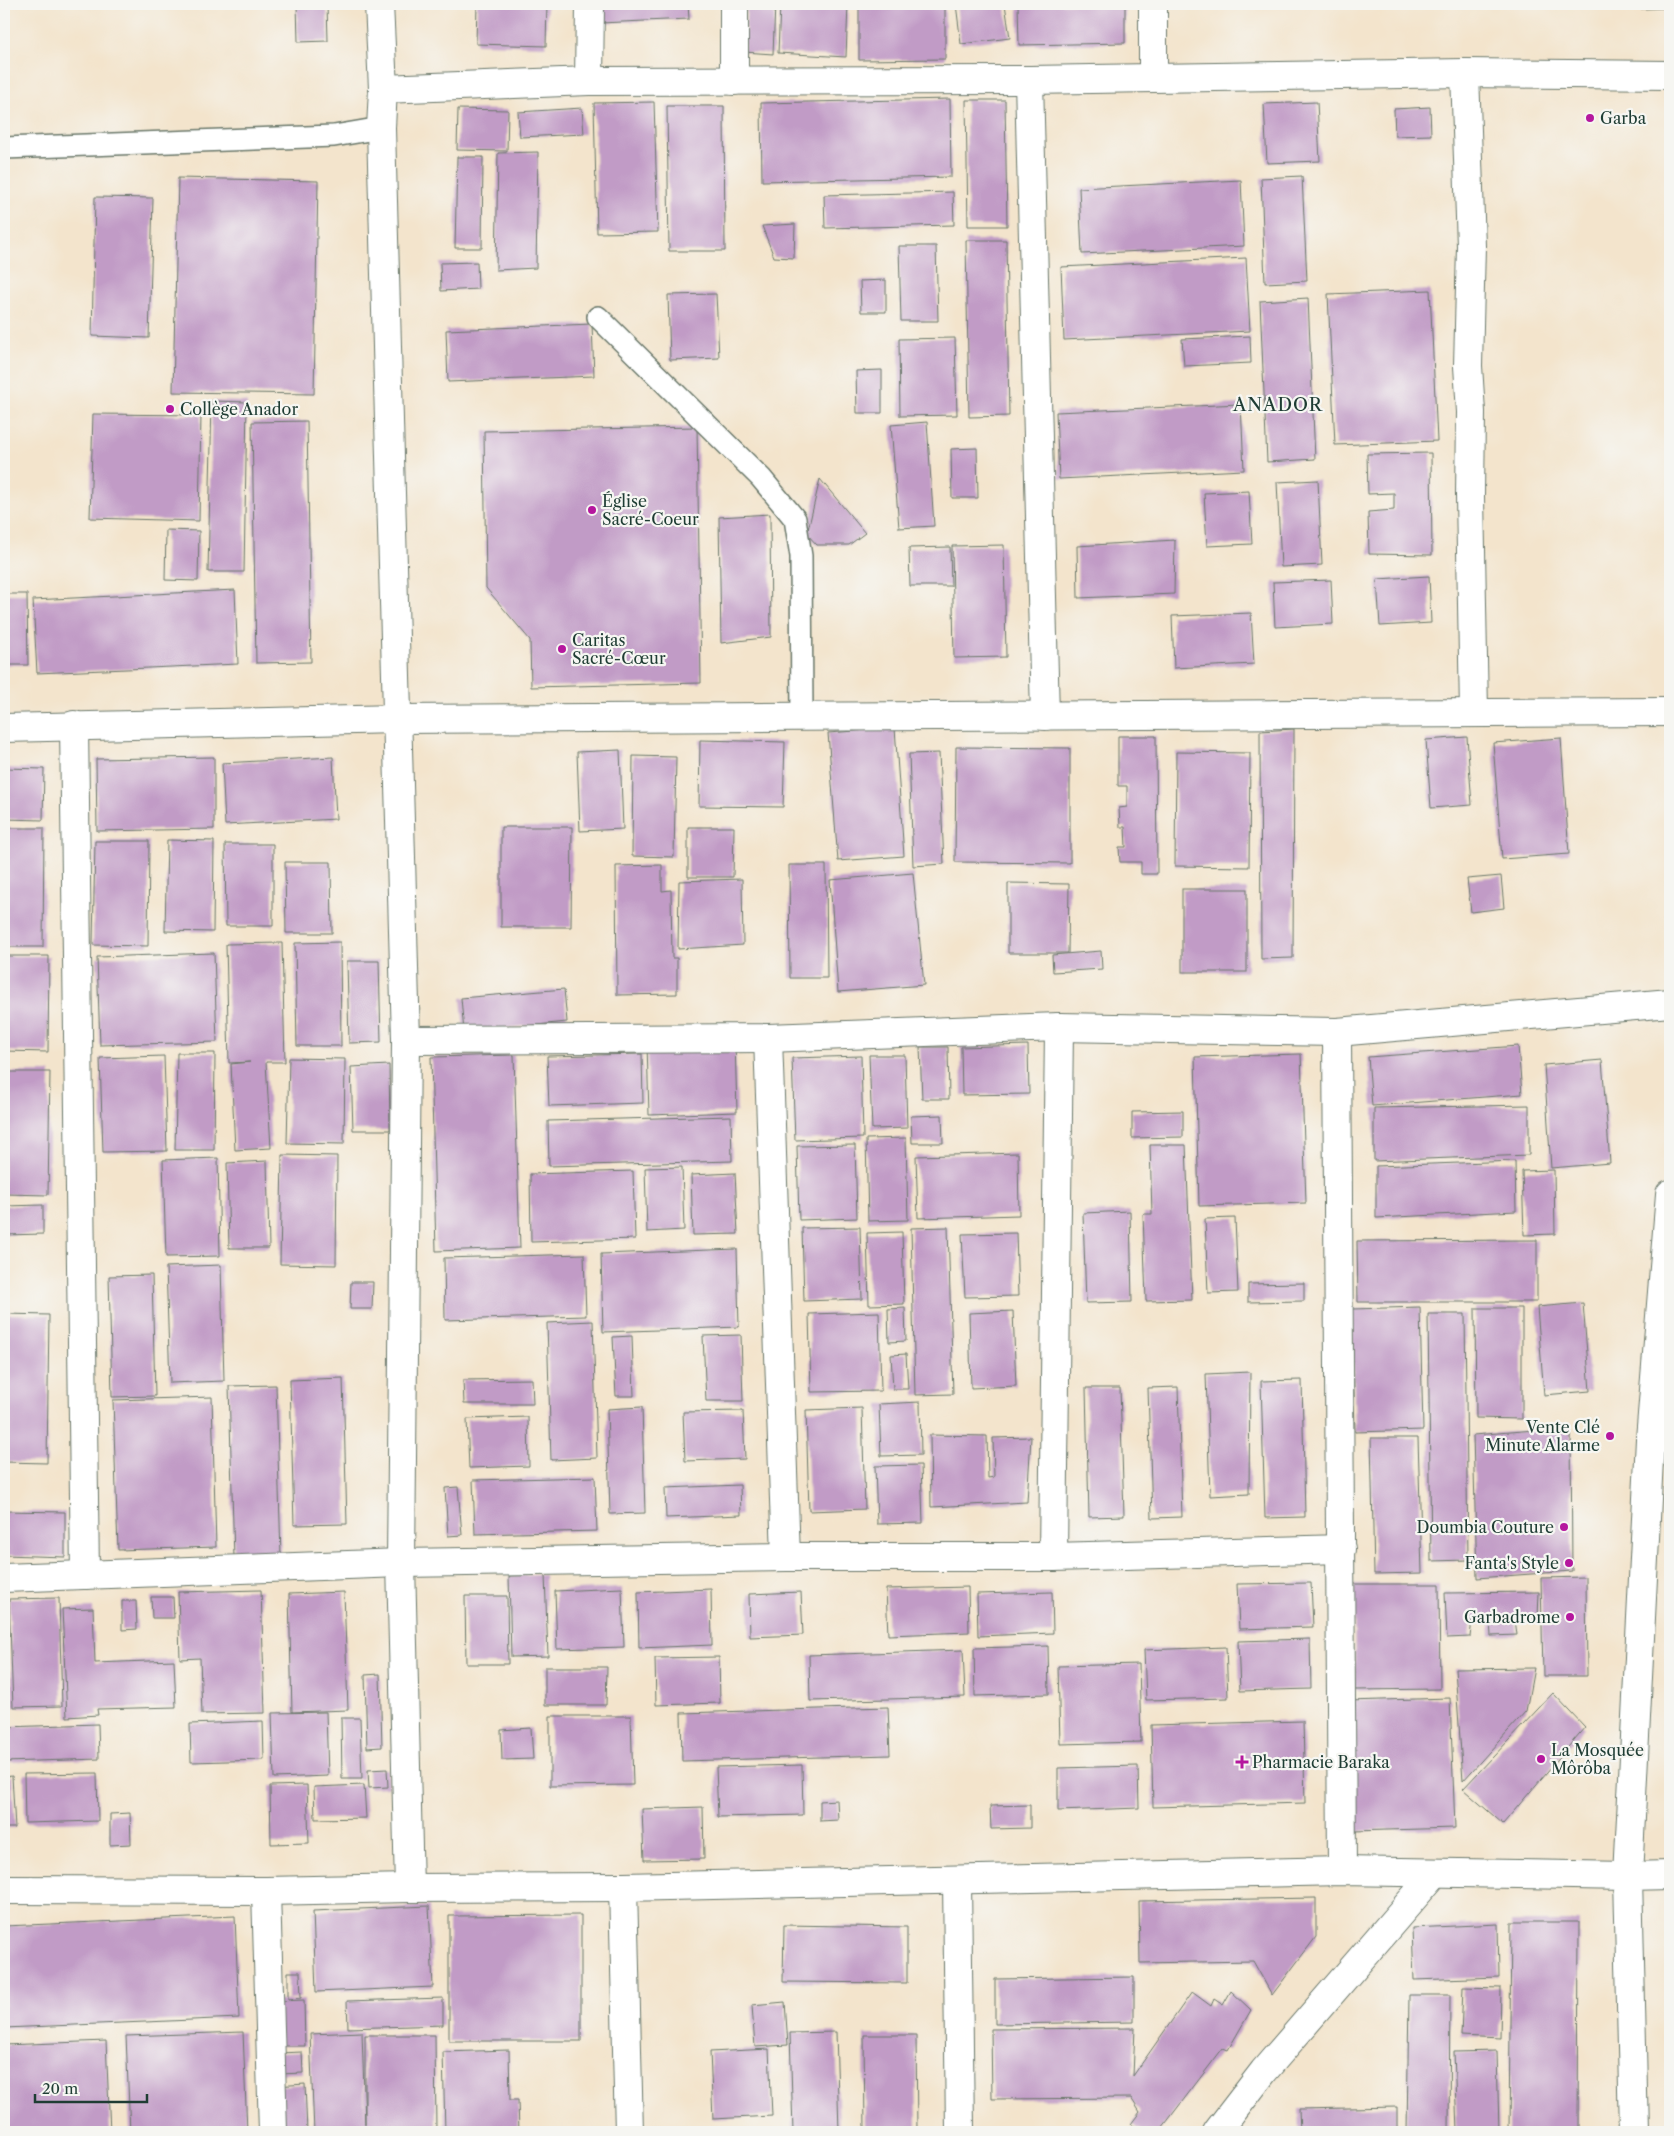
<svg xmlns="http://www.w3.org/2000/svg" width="1674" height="2136" viewBox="0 0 1674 2136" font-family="'Libre Caslon Text',serif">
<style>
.green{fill:#8fca7e;stroke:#578459}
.building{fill:#c19bc6}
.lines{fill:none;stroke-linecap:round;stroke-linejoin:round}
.lane-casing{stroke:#697769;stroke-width:24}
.street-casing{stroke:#697769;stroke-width:30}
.secondary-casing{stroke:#697769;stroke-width:30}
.lane{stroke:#fff;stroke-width:21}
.street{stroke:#fff;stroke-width:28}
.secondary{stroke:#fff;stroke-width:28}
.poi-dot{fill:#b5179e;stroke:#f6f6f2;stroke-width:2}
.labels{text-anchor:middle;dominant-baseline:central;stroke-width:4.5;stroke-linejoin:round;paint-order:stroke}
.poi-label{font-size:16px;fill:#1f3d34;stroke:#f6f6f2;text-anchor:start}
.neighbourhood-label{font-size:18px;letter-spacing:1px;fill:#1f3d34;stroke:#f6f6f2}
</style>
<rect width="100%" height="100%" fill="#f6f6f2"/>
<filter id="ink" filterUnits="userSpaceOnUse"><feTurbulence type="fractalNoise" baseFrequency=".02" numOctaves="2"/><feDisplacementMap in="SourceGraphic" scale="10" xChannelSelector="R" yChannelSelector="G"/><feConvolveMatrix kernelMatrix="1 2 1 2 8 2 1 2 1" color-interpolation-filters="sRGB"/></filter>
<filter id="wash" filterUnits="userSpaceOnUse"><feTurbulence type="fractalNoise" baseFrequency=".0096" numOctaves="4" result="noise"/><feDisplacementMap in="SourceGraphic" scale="20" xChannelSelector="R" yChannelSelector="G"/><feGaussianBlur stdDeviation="1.12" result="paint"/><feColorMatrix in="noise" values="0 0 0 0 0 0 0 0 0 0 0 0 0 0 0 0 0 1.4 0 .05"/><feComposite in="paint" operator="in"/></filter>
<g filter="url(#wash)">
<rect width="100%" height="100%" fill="#f3e4cc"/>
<!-- green -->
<polygon class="green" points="1188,4 1289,4 1188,8"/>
<g id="blocks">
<!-- building -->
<g class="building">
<polygon points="297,4 327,4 328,41 298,42"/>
<polygon points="477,4 547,4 546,46 476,44"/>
<polygon points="599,4 688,4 689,19 600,23"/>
<polygon points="747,4 775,4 773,54 744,52"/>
<polygon points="780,4 848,4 846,57 778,53"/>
<polygon points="859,4 945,4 945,59 859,60"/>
<polygon points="956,4 1005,4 1010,38 961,44"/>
<polygon points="1018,4 1125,4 1125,43 1019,45"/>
<polygon points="1640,4 1670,4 1670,8 1641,9"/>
<polygon points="950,99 951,177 762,181 761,103"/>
<polygon points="966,100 1005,100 1007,226 968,226"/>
<polygon points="654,102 658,232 597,233 594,103"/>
<polygon points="1317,102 1320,161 1267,163 1264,104"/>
<polygon points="667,106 724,106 725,251 669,251"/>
<polygon points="1430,107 1431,135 1395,136 1394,109"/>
<polygon points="582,108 584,134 520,137 518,112"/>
<polygon points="458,109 508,110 507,151 457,150"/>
<polygon points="538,152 536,268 496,270 498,153"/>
<polygon points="457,157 483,157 482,248 455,248"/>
<polygon points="1302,176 1307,281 1265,283 1261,178"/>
<polygon points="178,178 318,181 314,394 173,392"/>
<polygon points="1241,180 1244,246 1082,254 1079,188"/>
<polygon points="953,192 954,225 825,228 824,195"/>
<polygon points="95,197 153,198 149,338 92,336"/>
<polygon points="795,224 794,258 774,257 762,226"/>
<polygon points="966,240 1006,240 1009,416 969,417"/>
<polygon points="899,246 936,246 938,321 901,321"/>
<polygon points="1246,258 1250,331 1064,340 1061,267"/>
<polygon points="477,262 478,289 441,291 440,263"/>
<polygon points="886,280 886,312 861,312 860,281"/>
<polygon points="1430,290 1437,441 1335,445 1328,294"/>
<polygon points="716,294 719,358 670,360 668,295"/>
<polygon points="1308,298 1315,459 1267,462 1260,301"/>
<polygon points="592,324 594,376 448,382 446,330"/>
<polygon points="1250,336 1251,363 1184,366 1182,339"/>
<polygon points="955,338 957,415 900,416 899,339"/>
<polygon points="882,370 882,413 857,413 856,371"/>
<polygon points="212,401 247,402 244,572 208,572"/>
<polygon points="1241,404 1244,470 1059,479 1056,412"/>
<polygon points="93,414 201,415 199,521 90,518"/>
<polygon points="307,421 311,662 256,663 252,422"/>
<polygon points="927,422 934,526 899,528 891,425"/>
<polygon points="697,427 701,683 531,687 530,640 486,588 484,431"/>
<polygon points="977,448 978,498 952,498 951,449"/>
<polygon points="1431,453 1432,555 1369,554 1368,512 1394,510 1394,493 1368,494 1367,454"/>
<polygon points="820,479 865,533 849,545 817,545 807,534"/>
<polygon points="1318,480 1322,565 1281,567 1277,482"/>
<polygon points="1249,491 1252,544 1207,546 1204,493"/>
<polygon points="770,514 771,637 721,643 719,517"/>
<polygon points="166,530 199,531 198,581 165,580"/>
<polygon points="1175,540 1174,594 1078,598 1077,546"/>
<polygon points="1004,545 1006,657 954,658 952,546"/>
<polygon points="950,547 951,586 910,586 909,548"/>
<polygon points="1429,576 1431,623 1380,626 1377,579"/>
<polygon points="1331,580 1333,624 1275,627 1273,582"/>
<polygon points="235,590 238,664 37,673 33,600"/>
<polygon points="4,594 27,594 28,665 4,665"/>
<polygon points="1251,613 1254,664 1174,668 1172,616"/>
<polygon points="895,728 904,856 838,861 828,733"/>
<polygon points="1294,729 1293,958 1261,959 1260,731"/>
<polygon points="1118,736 1156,736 1157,874 1141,874 1141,862 1120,862 1119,847 1126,847 1125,827 1120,827 1119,808 1127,807 1127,786 1118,786"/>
<polygon points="1467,737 1472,805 1431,808 1426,740"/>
<polygon points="1561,738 1569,854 1502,859 1493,743"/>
<polygon points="700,740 785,742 783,807 699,806"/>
<polygon points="956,747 1070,748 1070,863 955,862"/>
<polygon points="620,750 623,829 580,831 577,752"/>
<polygon points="1176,752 1250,753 1249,867 1175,866"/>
<polygon points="939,753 944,864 913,866 909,754"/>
<polygon points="633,756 676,757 674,857 632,856"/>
<polygon points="214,757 214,829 97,831 96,759"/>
<polygon points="333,757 336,819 225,825 222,763"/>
<polygon points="4,768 44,769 43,820 4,819"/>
<polygon points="501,827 572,827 571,927 501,927"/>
<polygon points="688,827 734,827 733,877 688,877"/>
<polygon points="4,828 44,828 43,947 4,947"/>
<polygon points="167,840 214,841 213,932 165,931"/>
<polygon points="95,841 149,841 148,946 93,945"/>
<polygon points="225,844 273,844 273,926 226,926"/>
<polygon points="285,862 331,862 332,933 286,933"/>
<polygon points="662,865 662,891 671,890 672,958 677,958 677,994 617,995 616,866"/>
<polygon points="789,865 826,865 827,978 790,978"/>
<polygon points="913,873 924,985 838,992 830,880"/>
<polygon points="1501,876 1504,908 1471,912 1467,879"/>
<polygon points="742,879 743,945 678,949 679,881"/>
<polygon points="1008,883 1069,884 1068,953 1008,953"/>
<rect x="1182" y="889" width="65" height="83"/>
<polygon points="340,942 341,1046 297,1046 295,943"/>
<polygon points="282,943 285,1062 266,1062 271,1148 235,1150 231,1064 250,1062 229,1063 226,944"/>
<polygon points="1101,951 1102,969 1053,972 1052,955"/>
<polygon points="214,953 217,1042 100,1045 97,957"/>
<polygon points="4,956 49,956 48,1052 4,1051"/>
<polygon points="347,961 379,961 381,1042 349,1043"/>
<polygon points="564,989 567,1022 464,1032 461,998"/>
<polygon points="735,1041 737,1112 649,1115 647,1044"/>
<polygon points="1028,1045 1029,1094 962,1095 961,1047"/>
<polygon points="1518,1046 1522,1094 1372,1106 1368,1057"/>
<polygon points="920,1047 948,1047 949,1099 922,1099"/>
<polygon points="177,1053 215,1053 214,1150 175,1150"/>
<polygon points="642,1054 643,1103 549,1106 547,1056"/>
<polygon points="1301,1054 1306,1203 1199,1206 1195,1057"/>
<polygon points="514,1055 520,1248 436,1251 431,1057"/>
<polygon points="869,1055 905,1055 907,1128 872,1129"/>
<polygon points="164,1056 167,1151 103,1152 100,1058"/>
<polygon points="861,1056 863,1138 795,1140 792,1058"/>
<polygon points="289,1058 345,1059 344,1144 287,1143"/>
<polygon points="1602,1060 1610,1163 1551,1168 1544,1065"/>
<polygon points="389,1065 390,1130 353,1130 351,1067"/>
<polygon points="4,1072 50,1072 48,1195 4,1194"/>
<polygon points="1529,1105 1529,1155 1374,1161 1374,1108"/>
<polygon points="1183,1111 1183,1137 1132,1138 1132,1112"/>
<polygon points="942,1115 943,1143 912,1143 911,1116"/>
<polygon points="731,1116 732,1161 549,1166 548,1121"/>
<polygon points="906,1138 908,1220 868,1221 866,1139"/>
<polygon points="855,1145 857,1218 799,1220 797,1146"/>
<polygon points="1150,1145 1186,1145 1192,1300 1146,1301 1143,1214 1152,1214"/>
<polygon points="1018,1153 1019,1215 918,1218 916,1156"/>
<polygon points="282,1155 337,1156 336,1265 280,1264"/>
<polygon points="218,1158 220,1256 166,1257 163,1160"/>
<polygon points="267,1161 269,1248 229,1248 227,1163"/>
<polygon points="1515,1161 1516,1211 1376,1218 1376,1166"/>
<polygon points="682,1167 684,1230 647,1232 645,1168"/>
<polygon points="1554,1170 1555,1234 1524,1235 1522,1171"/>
<polygon points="633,1171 635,1239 531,1242 530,1174"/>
<polygon points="735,1173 738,1234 693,1235 691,1175"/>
<polygon points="43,1205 43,1234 5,1235 5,1206"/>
<polygon points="1130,1211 1132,1302 1086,1303 1083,1213"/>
<polygon points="1235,1218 1238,1292 1208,1293 1205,1219"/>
<polygon points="860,1227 862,1299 804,1301 802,1228"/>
<polygon points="948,1227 953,1394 915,1395 911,1228"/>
<polygon points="902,1232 904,1304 869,1305 867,1233"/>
<polygon points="1016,1233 1018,1296 965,1297 962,1234"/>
<polygon points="1537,1240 1537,1302 1358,1302 1357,1241"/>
<polygon points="737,1249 739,1327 603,1332 601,1254"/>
<polygon points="584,1254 586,1316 445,1320 444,1258"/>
<polygon points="221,1265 224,1381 170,1383 166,1267"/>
<polygon points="152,1275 155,1396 112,1397 109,1276"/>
<polygon points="351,1282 373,1282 372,1309 350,1309"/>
<polygon points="1304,1283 1304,1301 1248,1302 1248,1284"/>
<polygon points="1583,1303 1590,1391 1544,1395 1537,1307"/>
<polygon points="1420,1307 1423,1430 1355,1432 1352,1309"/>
<polygon points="905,1308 906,1341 889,1342 888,1309"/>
<polygon points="1475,1308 1522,1308 1522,1419 1476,1418"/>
<polygon points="1013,1311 1016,1386 971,1388 969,1313"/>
<polygon points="879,1312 881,1391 811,1392 809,1314"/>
<polygon points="4,1314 49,1315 47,1463 4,1462"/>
<polygon points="1428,1314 1465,1314 1468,1560 1431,1561"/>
<polygon points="593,1321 597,1458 551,1460 547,1323"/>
<polygon points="741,1335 743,1401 706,1401 703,1336"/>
<polygon points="632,1336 634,1396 616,1396 613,1337"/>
<polygon points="906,1354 908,1389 893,1389 891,1355"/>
<polygon points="1250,1372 1249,1494 1210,1496 1206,1374"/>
<polygon points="343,1378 347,1524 294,1525 290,1380"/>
<polygon points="532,1379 533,1404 464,1404 463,1380"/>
<polygon points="1302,1380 1305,1517 1265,1518 1261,1381"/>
<polygon points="276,1385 281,1557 234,1559 229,1386"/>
<polygon points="1178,1387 1182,1517 1152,1518 1148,1388"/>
<polygon points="1086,1388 1120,1388 1124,1516 1089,1517"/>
<polygon points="212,1397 216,1547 118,1550 113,1400"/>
<polygon points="920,1402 921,1455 881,1456 879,1404"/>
<polygon points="642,1407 645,1513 610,1514 607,1409"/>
<polygon points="862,1408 865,1509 809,1511 806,1410"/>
<polygon points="743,1411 745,1459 685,1461 683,1412"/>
<polygon points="528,1417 529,1466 469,1468 467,1419"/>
<polygon points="1571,1427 1572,1571 1477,1578 1473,1435"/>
<polygon points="930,1435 987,1436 988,1478 994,1477 993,1438 1031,1437 1027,1502 931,1507"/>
<polygon points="1371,1438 1418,1438 1422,1573 1374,1574"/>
<polygon points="1665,1459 1670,1459 1670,1548 1669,1549"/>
<polygon points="921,1465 923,1523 877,1524 875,1466"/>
<polygon points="595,1477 597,1531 475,1534 473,1480"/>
<polygon points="740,1485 741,1515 666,1518 665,1488"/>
<polygon points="458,1487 462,1535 448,1536 445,1488"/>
<polygon points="4,1511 65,1512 65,1557 4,1555"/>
<polygon points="545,1575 548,1656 511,1657 509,1576"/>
<polygon points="1586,1577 1587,1676 1543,1676 1541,1578"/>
<polygon points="1311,1583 1313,1627 1239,1629 1237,1584"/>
<polygon points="1354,1584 1439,1584 1440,1689 1355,1690"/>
<polygon points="968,1587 969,1632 888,1635 886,1589"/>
<polygon points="622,1588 624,1647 557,1649 555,1591"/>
<polygon points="711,1589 712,1645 639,1648 638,1592"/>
<polygon points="261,1590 265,1713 202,1714 200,1658 180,1659 178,1592"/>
<polygon points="344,1592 348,1710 292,1712 289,1594"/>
<polygon points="801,1592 803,1635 750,1637 749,1594"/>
<polygon points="1052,1592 1053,1633 978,1636 977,1594"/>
<polygon points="1539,1592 1538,1618 1515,1619 1517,1635 1491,1636 1490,1620 1472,1620 1470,1637 1447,1638 1445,1593"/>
<polygon points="465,1596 507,1596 508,1664 466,1664"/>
<polygon points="151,1597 173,1597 174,1618 152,1618"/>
<polygon points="59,1598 62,1706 13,1707 9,1599"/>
<polygon points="122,1601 136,1601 137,1629 122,1630"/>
<polygon points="93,1608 95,1663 174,1660 176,1707 97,1709 98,1715 67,1717 62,1609"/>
<polygon points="1310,1639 1311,1689 1240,1691 1238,1641"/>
<polygon points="1048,1646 1049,1694 975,1696 974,1648"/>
<polygon points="1226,1647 1228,1698 1146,1700 1144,1650"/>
<polygon points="963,1650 965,1697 810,1701 809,1655"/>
<polygon points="719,1657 720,1703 656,1705 655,1658"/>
<polygon points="1139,1664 1141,1742 1060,1744 1058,1666"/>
<polygon points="545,1667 607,1667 606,1705 545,1705"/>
<polygon points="1534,1668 1526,1711 1463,1781 1455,1669"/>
<polygon points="380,1674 382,1747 367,1748 365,1675"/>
<polygon points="1668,1685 1670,1685 1670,1758 1667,1758"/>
<polygon points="1553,1693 1585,1727 1503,1824 1463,1789"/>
<polygon points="1450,1698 1455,1828 1353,1831 1348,1701"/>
<polygon points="888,1707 890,1755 682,1761 681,1713"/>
<polygon points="326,1712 328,1776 274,1778 272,1713"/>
<polygon points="550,1716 631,1716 633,1785 550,1786"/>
<polygon points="341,1718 360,1718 362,1779 342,1779"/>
<polygon points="263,1721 264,1760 191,1762 190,1724"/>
<polygon points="1303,1721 1305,1803 1153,1807 1151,1725"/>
<polygon points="98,1724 99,1759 4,1762 4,1727"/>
<polygon points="531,1728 533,1759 502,1760 501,1730"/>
<polygon points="802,1765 803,1815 718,1817 716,1767"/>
<polygon points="1138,1766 1139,1808 1058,1811 1058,1768"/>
<polygon points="387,1769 388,1787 369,1788 368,1770"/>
<polygon points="97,1773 98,1821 25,1823 24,1774"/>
<polygon points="12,1776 15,1828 4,1828 4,1777"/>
<polygon points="307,1785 309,1843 271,1844 270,1786"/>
<polygon points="364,1785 366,1818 315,1819 314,1787"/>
<polygon points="837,1800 838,1820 820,1821 820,1801"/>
<polygon points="1030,1805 1030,1828 991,1829 990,1806"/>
<polygon points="703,1807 704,1859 644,1860 642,1809"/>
<polygon points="130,1813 131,1844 110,1845 110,1814"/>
<polygon points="1316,1898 1316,1937 1272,1995 1253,1961 1140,1963 1139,1901"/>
<polygon points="429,1906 433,1987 316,1992 313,1911"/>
<polygon points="581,1915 581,2041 449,2041 449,1916"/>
<polygon points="235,1916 239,2018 4,2028 4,1926"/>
<polygon points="1511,1922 1579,1922 1578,2132 1509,2132"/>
<polygon points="1498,1924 1499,1977 1414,1980 1412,1928"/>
<polygon points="784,1925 907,1927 907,1983 783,1982"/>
<polygon points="288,1972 300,1972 301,1998 288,1999"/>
<polygon points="1134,1977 1134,2022 995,2024 995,1979"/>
<polygon points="1463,1987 1501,1988 1500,2038 1461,2036"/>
<polygon points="1231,1991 1251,2010 1228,2050 1223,2048 1159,2132 1144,2132 1131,2124 1140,2112 1131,2098 992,2099 991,2029 1135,2028 1133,2076 1192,1992 1211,2006 1214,1999 1223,2005"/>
<polygon points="1409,1995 1450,1995 1449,2132 1407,2132"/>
<polygon points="443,1998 443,2025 348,2028 347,2001"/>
<polygon points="304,2000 305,2046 279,2046 278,2001"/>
<polygon points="785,2002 788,2045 755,2047 752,2005"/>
<polygon points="243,2032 247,2132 130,2132 126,2036"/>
<polygon points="362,2032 365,2125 365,2035 435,2035 436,2132 314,2132 310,2034"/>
<polygon points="836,2032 839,2132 793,2132 790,2033"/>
<polygon points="864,2035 916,2035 917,2132 865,2132"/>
<polygon points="106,2041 110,2132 4,2132 4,2045"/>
<polygon points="769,2049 772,2116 713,2119 710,2052"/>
<polygon points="509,2050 510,2100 518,2100 519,2132 445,2132 443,2052"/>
<polygon points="1497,2051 1499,2132 1457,2132 1454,2052"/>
<polygon points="302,2052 303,2073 279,2074 279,2053"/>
<polygon points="305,2084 307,2132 278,2132 276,2086"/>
<polygon points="1397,2107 1397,2132 1300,2132 1299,2109"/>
</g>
</g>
</g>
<g filter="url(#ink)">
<use href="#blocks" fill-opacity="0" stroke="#697769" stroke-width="1"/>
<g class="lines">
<defs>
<g id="lane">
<polyline points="4,148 334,136 381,128"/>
<polyline points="598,317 761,478 795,519 801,556 802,718"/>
</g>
<g id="street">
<polyline points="379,4 383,89 381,128 406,1040 401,1563 409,1888"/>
<polyline points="1153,4 1153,77"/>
<polyline points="1465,73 1471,246 1468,366 1471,412 1470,496 1474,712"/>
<polyline points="1029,80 1045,716"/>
<polyline points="589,81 590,4"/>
<polyline points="734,81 734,4"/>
<polyline points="383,89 589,81 1029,80 1465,73 1670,75"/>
<polyline points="74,725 85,1575"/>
<polyline points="4,728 397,719 1670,712"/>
<polyline points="1337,1032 1342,1871"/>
<polyline points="768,1038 786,1557"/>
<polyline points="406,1040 768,1038 1059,1027 1337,1032 1670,1003"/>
<polyline points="1650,1439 1670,1439"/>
<polyline points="1053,1557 1059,1027"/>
<polyline points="4,1578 401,1563 786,1557 1053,1557 1341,1549"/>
<polyline points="957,1880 960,2132"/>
<polyline points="623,1887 629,2132"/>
<polyline points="266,1891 273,2132"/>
<polyline points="1217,2132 1264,2071 1435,1873"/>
<polyline points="1634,2132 1628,1876 1670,1875"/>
</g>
<polyline id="secondary" points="4,1890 266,1891 409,1888 623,1887 1342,1871 1628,1876 1650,1439 1670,1194"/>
</defs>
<!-- lane casing -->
<use href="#lane" class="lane-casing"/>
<!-- street casing -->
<use href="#street" class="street-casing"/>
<!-- secondary casing -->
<use href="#secondary" class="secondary-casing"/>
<!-- lane -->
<use href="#lane" class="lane"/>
<!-- street -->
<use href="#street" class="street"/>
<!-- secondary -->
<use href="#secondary" class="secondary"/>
</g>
</g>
<!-- markers -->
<g class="poi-dot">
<circle cx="1590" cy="118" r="5"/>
<circle cx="170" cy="409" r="5"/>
<circle cx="592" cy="510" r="5"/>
<circle cx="562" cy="649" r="5"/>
<circle cx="1610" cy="1436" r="5"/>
<circle cx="1564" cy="1527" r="5"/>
<circle cx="1569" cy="1563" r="5"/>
<circle cx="1570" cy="1617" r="5"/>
<circle cx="1541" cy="1759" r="5"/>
<path d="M1239.5 1754.5h5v5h5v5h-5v5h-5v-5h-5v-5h5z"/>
</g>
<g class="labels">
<!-- poi labels -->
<g class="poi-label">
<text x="1600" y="118">Garba</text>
<text x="180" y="409">Collège Anador</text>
<text x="602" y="501">Église<tspan x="602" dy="18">Sacré-Coeur</tspan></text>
<text x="572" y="640">Caritas<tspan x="572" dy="18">Sacré-Cœur</tspan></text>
<text x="1600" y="1427" text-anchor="end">Vente Clé<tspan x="1600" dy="18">Minute Alarme</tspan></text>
<text x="1554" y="1527" text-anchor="end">Doumbia Couture</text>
<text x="1559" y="1563" text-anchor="end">Fanta's Style</text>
<text x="1560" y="1617" text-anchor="end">Garbadrome</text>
<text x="1551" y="1750">La Mosquée<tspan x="1551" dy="18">Môrôba</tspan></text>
<text x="1252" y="1762">Pharmacie Baraka</text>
</g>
<!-- neighbourhood labels -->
<g class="neighbourhood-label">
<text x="1278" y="405">ANADOR</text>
</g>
</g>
<!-- margin -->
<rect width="1674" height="2136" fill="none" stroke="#f6f6f2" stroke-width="20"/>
<!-- scale -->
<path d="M35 2094v8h112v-8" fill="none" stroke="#1f3d34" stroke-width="2.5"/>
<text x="42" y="2094" font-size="15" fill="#1f3d34" stroke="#f6f6f2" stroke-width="4" paint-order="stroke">20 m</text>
</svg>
